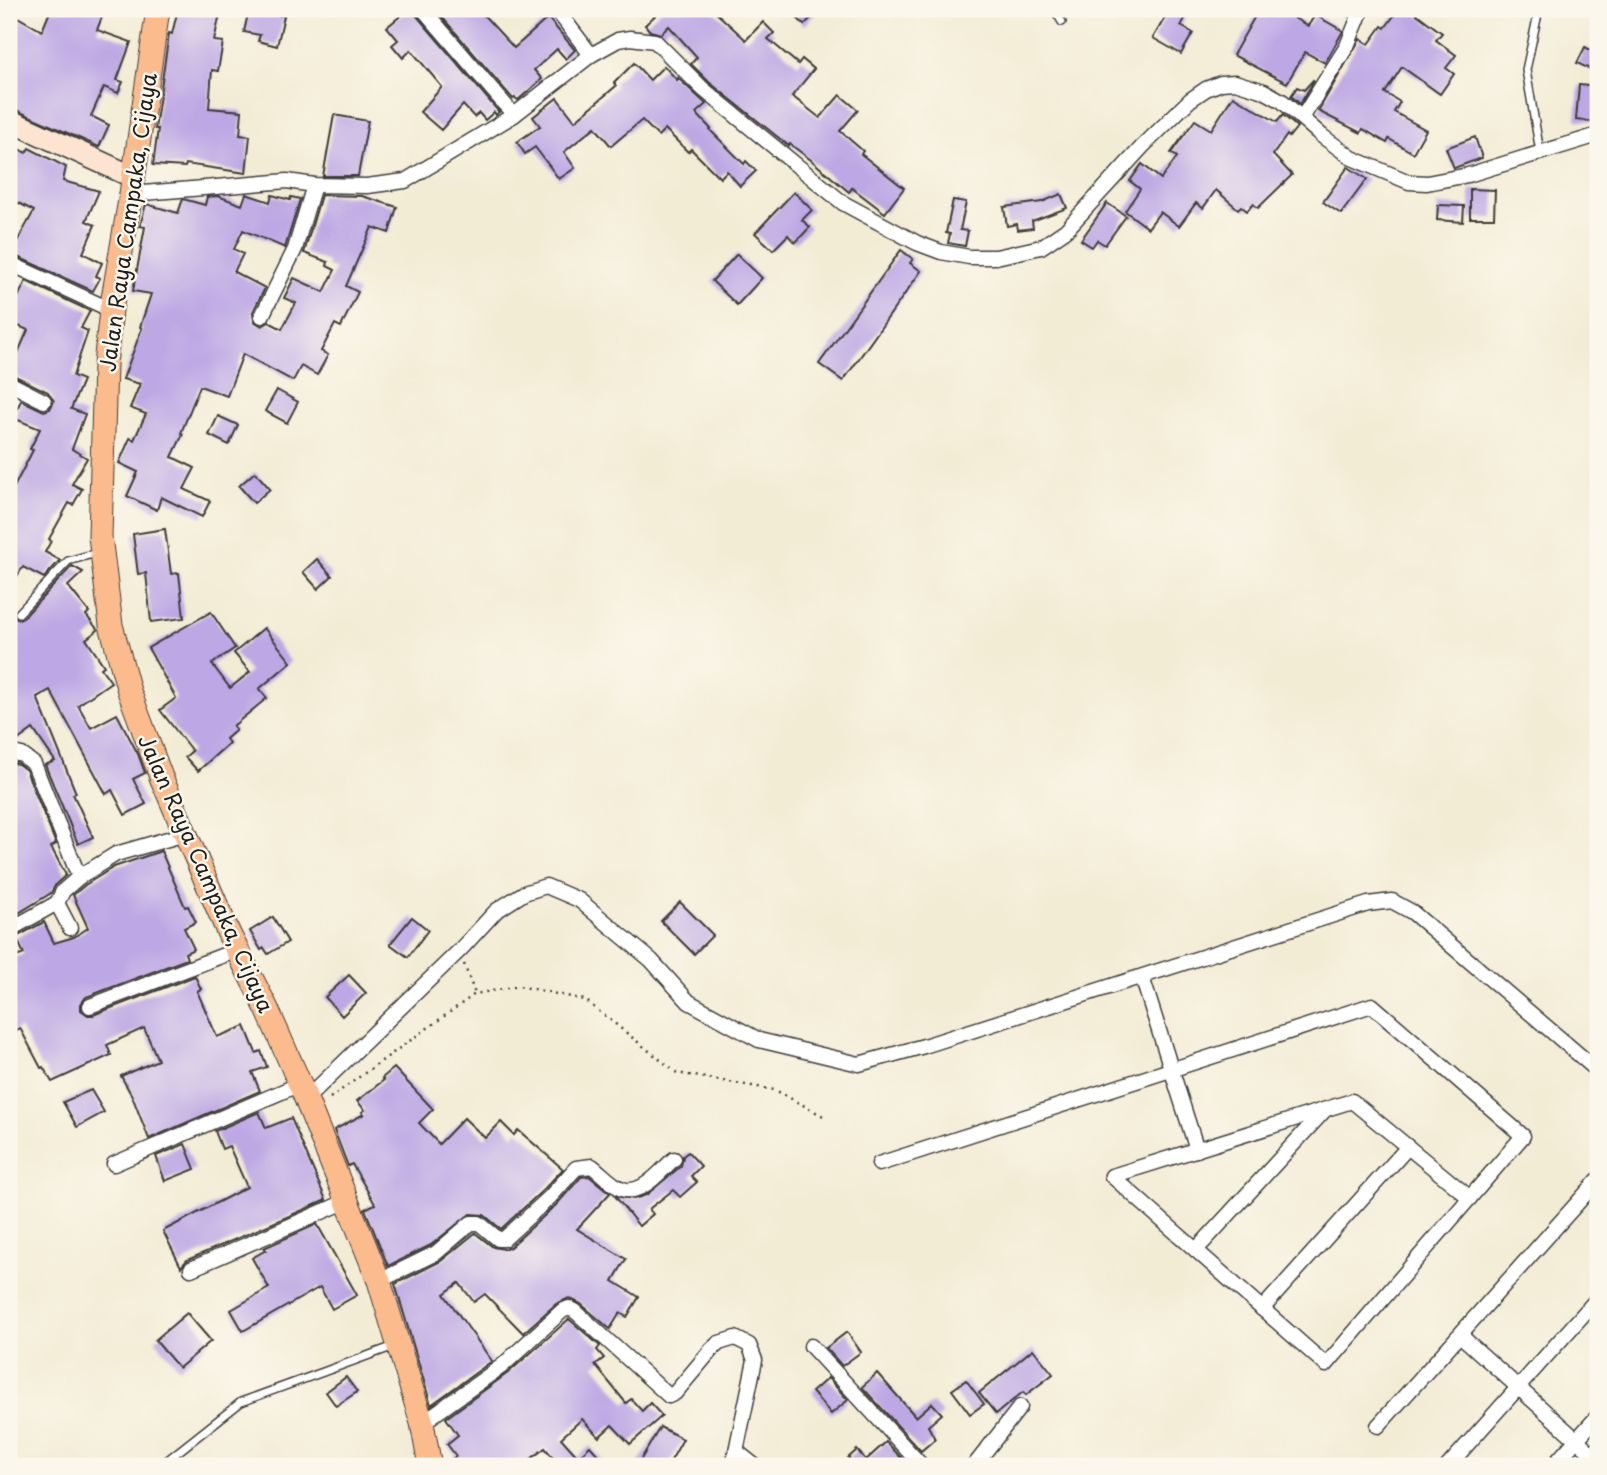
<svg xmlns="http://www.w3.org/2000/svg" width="1607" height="1475" viewBox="0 0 1607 1475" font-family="'Playpen Sans',sans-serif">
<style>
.building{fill:#bda7e4}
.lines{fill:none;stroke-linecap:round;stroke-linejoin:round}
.lane-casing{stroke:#3c3b38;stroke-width:10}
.street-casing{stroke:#3c3b38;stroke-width:17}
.secondary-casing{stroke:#3c3b38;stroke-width:24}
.primary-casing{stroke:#3c3b38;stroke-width:25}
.path{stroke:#3c3b38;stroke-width:2.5;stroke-dasharray:2 5;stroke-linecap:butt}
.lane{stroke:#fff;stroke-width:7}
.street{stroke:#fff;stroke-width:14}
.secondary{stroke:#fde4d1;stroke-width:21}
.primary{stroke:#fbbb8d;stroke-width:23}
.labels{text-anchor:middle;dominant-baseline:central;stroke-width:5;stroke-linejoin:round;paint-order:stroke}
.street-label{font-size:21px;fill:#1c1c1c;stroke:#fbf7ec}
</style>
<rect width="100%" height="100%" fill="#fbf7ec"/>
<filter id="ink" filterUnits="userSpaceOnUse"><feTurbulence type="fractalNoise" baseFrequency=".0143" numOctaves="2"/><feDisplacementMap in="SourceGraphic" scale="14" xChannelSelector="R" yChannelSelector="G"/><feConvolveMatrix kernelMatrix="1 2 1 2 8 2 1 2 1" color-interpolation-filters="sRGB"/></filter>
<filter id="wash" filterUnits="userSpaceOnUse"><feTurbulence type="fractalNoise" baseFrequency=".00686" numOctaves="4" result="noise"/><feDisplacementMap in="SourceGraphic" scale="28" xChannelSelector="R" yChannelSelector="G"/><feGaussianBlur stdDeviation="1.57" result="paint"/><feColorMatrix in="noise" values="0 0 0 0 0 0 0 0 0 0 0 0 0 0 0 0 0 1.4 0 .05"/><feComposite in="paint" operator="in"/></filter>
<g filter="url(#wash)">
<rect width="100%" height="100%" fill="#f3ecd5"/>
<g id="blocks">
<!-- building -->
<g class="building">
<polygon points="51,9 105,9 97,30 131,42 117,80 123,82 118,93 104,87 91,116 109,125 99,147 9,107 9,12 42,31"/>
<polygon points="178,9 221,9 214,41 223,42 218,71 212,70 209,108 242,111 240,135 250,136 246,173 186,164 185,167 153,165 158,129 155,129 169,33 172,34"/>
<polygon points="249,9 284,16 277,46 258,41 260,35 244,32"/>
<polygon points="409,9 414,9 416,15 499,112 496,115 494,112 485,120 479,113 474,117 463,105 441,130 420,112 442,87 411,50 403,58 392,45 398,40 387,27"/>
<polygon points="435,9 478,9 514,48 548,18 575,50 566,59 557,49 534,70 542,79 518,100 515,98 513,99"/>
<polygon points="662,9 712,9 746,40 763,22 774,33 768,39 798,64 802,59 814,69 792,96 820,118 840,95 858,110 840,131 863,151 861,154 904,188 885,213 852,188 849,192 811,160 790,144 789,146 709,82 691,64 697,57 669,26 661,34 650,31 645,25"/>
<polygon points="789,9 820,9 804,25"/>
<polygon points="1170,9 1190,9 1181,26 1193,33 1181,54 1153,38"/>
<polygon points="1259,9 1278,9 1308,26 1315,15 1343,31 1325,63 1305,52 1287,83 1233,55"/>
<polygon points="1399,9 1410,9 1442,33 1436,40 1456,55 1446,68 1454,74 1440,94 1402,67 1385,93 1400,102 1394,112 1426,130 1413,153 1389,139 1387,143 1363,129 1361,133 1318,111 1360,39 1369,44 1382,26 1385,28"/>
<polygon points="1585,47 1598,54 1598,73 1577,63"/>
<polygon points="634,63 650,80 664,66 677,80 678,78 706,104 696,113 711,129 710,130 744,164 746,161 756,171 740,186 727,171 720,178 691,149 688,152 665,129 658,136 642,120 611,146 595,127 564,152 575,168 559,179 535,147 525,154 517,142 540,126 533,117 557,98 575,121 616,86 614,83"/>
<polygon points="1313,80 1314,81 1300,104 1291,96 1297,87 1304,90"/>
<polygon points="1579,85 1598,87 1598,122 1576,120"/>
<polygon points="1233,96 1277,122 1283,115 1297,127 1289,137 1287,135 1273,155 1292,175 1258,208 1253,204 1247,211 1241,206 1238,209 1216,190 1203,208 1196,203 1179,226 1160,212 1148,228 1125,211 1140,189 1130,181 1142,164 1161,179 1177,157 1171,153 1195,120 1211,130"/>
<polygon points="334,115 368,121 358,176 323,176"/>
<polygon points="1475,137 1482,158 1454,168 1446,148"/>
<polygon points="9,144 26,153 29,148 66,167 63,181 99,191 86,221 95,225 83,253 102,263 96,276 100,278 93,291 9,253 9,235 18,240 34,211 9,198"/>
<polygon points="1348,167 1367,179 1341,214 1323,202"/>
<polygon points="1470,189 1495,190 1494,218 1470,218"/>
<polygon points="794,192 812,210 802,220 810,227 795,243 788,235 773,250 755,233"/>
<polygon points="246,194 270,202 272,195 290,200 291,197 300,199 285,248 243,230 234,249 243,254 234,272 265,288 253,312 254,321 262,326 269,322 282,329 296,303 284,298 294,278 324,292 335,270 327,266 328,262 304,253 321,195 362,196 397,207 389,233 372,227 346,286 358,292 341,327 335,324 321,351 328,355 317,375 301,366 293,381 243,354 227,396 200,386 181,433 183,434 172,457 195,468 184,489 210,501 202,517 161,497 157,510 127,496 138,472 119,463 130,438 134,440 146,414 130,408 140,384 123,379 142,328 140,327 151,294 133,291 145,227 140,226 146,204 178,213 183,199 205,205 207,197 218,196 242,205"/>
<polygon points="1061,194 1067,208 1032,221 1033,228 1018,230 1017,224 1007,226 1004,207 1042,202"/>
<polygon points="953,200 966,202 960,230 968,231 965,246 948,243 950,234 946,233"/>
<polygon points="1107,203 1126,216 1105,245 1097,240 1092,247 1081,240"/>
<polygon points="1438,205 1464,206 1463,222 1437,220"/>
<polygon points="901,250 913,259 910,263 921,271 843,381 819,364"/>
<polygon points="737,254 762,278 737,305 712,281"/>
<polygon points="26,281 90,311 81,328 88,331 73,376 83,380 71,409 85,414 72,449 87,458 72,484 82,489 73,505 69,503 49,539 51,541 45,552 60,560 44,578 23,567 9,588 9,484 14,487 33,450 30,449 40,429 13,418 21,400 44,411 50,409 54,401 48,392 9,373 28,330 9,322 9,309 14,295 18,297"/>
<polygon points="277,390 298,402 287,423 265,411"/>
<polygon points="218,416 238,425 229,445 209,435"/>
<polygon points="255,472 270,489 254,503 239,486"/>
<polygon points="165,529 171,574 179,573 184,618 151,622 146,573 138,574 133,534"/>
<polygon points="317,559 332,576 318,589 303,572"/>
<polygon points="72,566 83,572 68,586 89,612 86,615 98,630 86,639 104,666 101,668 111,682 78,705 91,728 117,714 138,754 145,773 133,779 146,804 125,815 112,790 106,794 50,690 37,697 76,793 73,794 93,837 78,844 45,765 55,761 33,729 14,743 9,743 9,612 17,619 23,618"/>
<polygon points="211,612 235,648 212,664 230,688 250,672 234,653 264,628 291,662 259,689 267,698 233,726 236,730 226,739 229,743 198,771 185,757 192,751 160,710 176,698 148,648"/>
<polygon points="9,762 18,764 26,770 56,844 51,847 66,875 56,884 51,893 9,919"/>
<polygon points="161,851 185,907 188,906 196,922 184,928 194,949 185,953 187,959 86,997 81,1004 81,1010 88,1015 93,1015 195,976 201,989 197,991 217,1037 245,1026 256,1053 261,1051 267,1067 252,1072 260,1091 149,1139 132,1096 121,1076 158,1060 144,1028 107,1045 111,1055 52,1082 43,1067 41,1068 20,1028 9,1034 9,960 24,954 16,937 44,922 54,943 74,937 88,928 73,895 85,885 114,867"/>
<polygon points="680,902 713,935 694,954 661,921"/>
<polygon points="273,917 288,942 268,954 264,948 261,950 250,931"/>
<polygon points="412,917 428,930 408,957 390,944"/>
<polygon points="349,975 366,993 342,1016 325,997"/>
<polygon points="394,1068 433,1109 419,1123 439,1144 464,1118 485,1138 501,1122 514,1135 518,1130 563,1169 543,1190 501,1229 484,1215 470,1214 431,1245 388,1266 365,1209 375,1204 352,1164 348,1166 334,1130 364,1114 362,1112 365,1110 357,1101 384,1080 382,1078"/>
<polygon points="91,1090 104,1112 77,1127 63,1102"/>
<polygon points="259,1112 266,1128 291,1118 326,1200 187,1260 181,1267 163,1231 247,1187 229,1146 222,1149 215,1131"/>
<polygon points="185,1144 195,1169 165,1181 156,1156"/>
<polygon points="688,1152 701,1166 691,1176 697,1182 680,1197 673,1190 649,1209 653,1214 639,1226 615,1196 634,1199 646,1195 681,1166 683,1156"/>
<polygon points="589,1176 610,1193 577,1229 626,1259 613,1281 639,1297 627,1317 620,1313 610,1329 581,1304 569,1298 556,1304 523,1333 485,1294 474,1302 459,1283 444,1294 492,1361 431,1405 395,1284 441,1261 475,1233 493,1247 504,1249 510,1247 557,1204 581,1177"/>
<polygon points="317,1224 357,1295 332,1309 320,1287 243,1331 231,1310 269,1288 252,1258 266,1250 264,1248"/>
<polygon points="187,1313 211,1341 179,1368 155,1340"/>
<polygon points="569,1319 600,1346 597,1350 604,1358 595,1365 626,1403 631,1399 642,1411 650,1403 662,1416 630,1444 612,1425 599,1437 582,1419 561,1438 578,1457 590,1446 608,1466 560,1466 545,1448 522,1466 444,1466 456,1456 447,1444 458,1435 446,1418 508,1373"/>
<polygon points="847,1332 861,1352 842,1366 826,1348"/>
<polygon points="1033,1349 1053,1374 1026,1395 1023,1392 996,1414 979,1393"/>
<polygon points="877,1373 916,1417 932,1403 942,1414 928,1426 935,1439 921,1451 862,1387"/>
<polygon points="346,1377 357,1392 336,1406 326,1392"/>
<polygon points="828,1378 848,1400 831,1414 812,1392"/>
<polygon points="966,1380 984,1404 970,1414 952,1390"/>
<polygon points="660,1427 683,1439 668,1466 637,1466"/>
<polygon points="886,1442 907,1464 905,1466 856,1466 848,1458 857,1450 866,1460"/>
</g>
</g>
</g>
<g filter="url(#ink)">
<use href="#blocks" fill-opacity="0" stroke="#3c3b38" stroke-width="2"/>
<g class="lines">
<defs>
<g id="lane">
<polyline points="1054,9 1062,22"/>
<polyline points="1539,9 1526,70 1540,152"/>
<polyline points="19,613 68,561 100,552"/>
<polyline points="160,1466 241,1402 397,1345"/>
</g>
<g id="street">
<polyline points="423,9 514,115"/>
<polyline points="556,9 591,55"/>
<polyline points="1302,118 1347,46 1362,9"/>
<polyline points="131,194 287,181 314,185 367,186 405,181 514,115 591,55 618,40 630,38 655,41 703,89 843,203 917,243 941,252 969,257 996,257 1041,247 1066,230 1143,146 1190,100 1206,89 1221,83 1235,82 1264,91 1282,101 1322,136 1352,158 1409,182 1427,183 1468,175 1598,135"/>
<polyline points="9,263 111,310"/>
<polyline points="262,316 295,249 314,185"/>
<polyline points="9,383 44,401"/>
<polyline points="9,752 22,755 34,764 79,877 116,854 185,834"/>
<polyline points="57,903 70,928"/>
<polyline points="9,930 57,903 63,891 79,877"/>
<polyline points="1142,977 1197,1150"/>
<polyline points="90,1006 237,950"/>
<polyline points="305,1100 460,950 496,911 524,893 546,886 579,900 651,960 689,1002 759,1040 859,1064 924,1046 1368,904 1392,901 1412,912 1598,1071"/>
<polyline points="114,1164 300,1084"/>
<polyline points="879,1164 1372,1005 1523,1136 1326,1365 1112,1176"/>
<polyline points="1112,1176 1352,1101 1470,1198"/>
<polyline points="1196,1250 1323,1112"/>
<polyline points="191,1269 347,1201"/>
<path d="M379,1281l57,-28 35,-30h8l19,16h6l46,-42 26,-29 16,-2c9,7 17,16 26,21 21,13 42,-16 56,-28"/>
<polyline points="1262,1309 1408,1147"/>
<polyline points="1460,1335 1598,1459"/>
<polyline points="811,1346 922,1466"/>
<polyline points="422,1423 502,1366 562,1311 569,1308 575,1311 669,1396 675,1393 712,1349 719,1343 735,1338 749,1345 755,1360 736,1451"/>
<polyline points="1378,1426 1598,1180"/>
<polyline points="733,1466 736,1451 755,1466"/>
<polyline points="974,1466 1020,1407"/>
<polyline points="1448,1466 1598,1298"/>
<polyline points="1553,1466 1598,1416"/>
</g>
<polyline id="secondary" points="9,120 133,177"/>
<polyline id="primary" points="158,9 131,194 111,310 105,365 100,536 111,625 129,691 161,777 229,934 267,1009 300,1084 379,1281 422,1423 430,1466"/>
</defs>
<!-- lane casing -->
<use href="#lane" class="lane-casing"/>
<!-- street casing -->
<use href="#street" class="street-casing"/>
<!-- secondary casing -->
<use href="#secondary" class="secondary-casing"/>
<!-- primary casing -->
<use href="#primary" class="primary-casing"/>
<!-- path -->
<g class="path">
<polyline points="464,964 475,994"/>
<polyline points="330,1098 475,994 519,986 585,1000 677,1073 775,1090 825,1117"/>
</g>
<!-- lane -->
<use href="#lane" class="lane"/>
<!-- street -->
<use href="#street" class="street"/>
<!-- secondary -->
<use href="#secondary" class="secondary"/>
<!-- primary -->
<use href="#primary" class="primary"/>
</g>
</g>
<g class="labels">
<!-- street labels -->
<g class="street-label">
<text transform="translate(127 222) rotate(-82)">Jalan Raya Campaka, Cijaya</text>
<text transform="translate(207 873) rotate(66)">Jalan Raya Campaka, Cijaya</text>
</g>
</g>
<!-- margin -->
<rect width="1607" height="1475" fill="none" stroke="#fbf7ec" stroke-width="35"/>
</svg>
